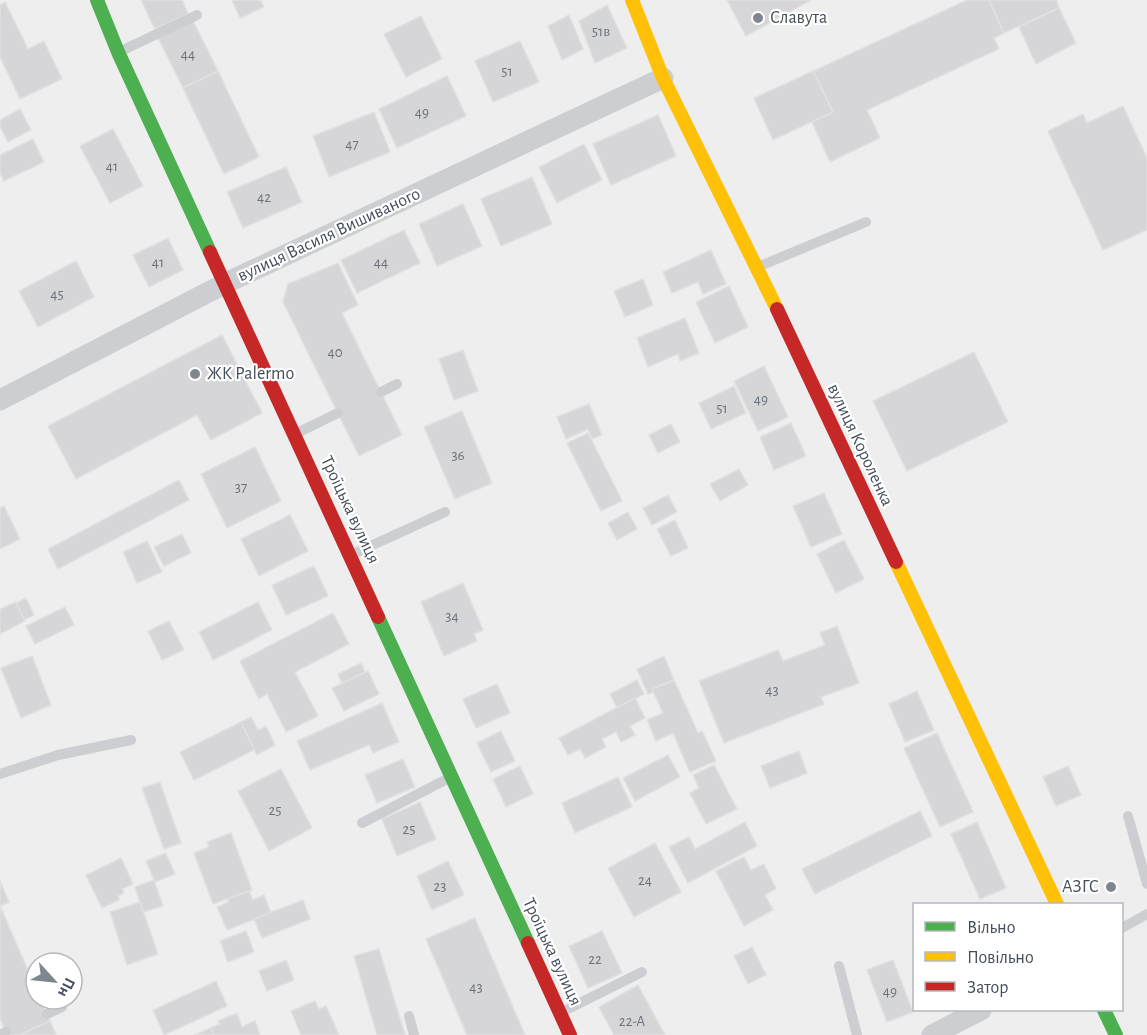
<svg xmlns="http://www.w3.org/2000/svg" width="1147" height="1035" viewBox="0 0 1147 1035" font-family="'Alegreya Sans',sans-serif">
<style>
.building{fill:#d6d6d8;stroke:#e0e0e1;stroke-width:1.5}
.lines{fill:none;stroke-linecap:round;stroke-linejoin:round}
.lane{stroke:#ccced1;stroke-width:10}
.street{stroke:#ccced1;stroke-width:21}
.fast{stroke:#4caf50;stroke-width:14}
.slow{stroke:#ffc107;stroke-width:14}
.jam{stroke:#c62828;stroke-width:14}
.poi-dot{fill:#80868e;stroke:#fff;stroke-width:2}
.labels{text-anchor:middle;dominant-baseline:central;stroke-width:4.5;stroke-linejoin:round;paint-order:stroke}
.number-label{font-size:15px;fill:#6a727c}
.poi-label{font-size:18px;fill:#444e5b;stroke:#fff;text-anchor:start}
.street-label{font-size:18px;fill:#444e5b;stroke:#fff}
</style>
<rect width="100%" height="100%" fill="#efeeee"/>
<!-- building -->
<g class="building">
<polygon points="141,0 182,0 188,14 155,29"/>
<polygon points="232,0 260,0 264,7 240,18"/>
<polygon points="727,0 811,0 746,36"/>
<polygon points="967,0 989,0 1004,33 994,38 999,49 867,110 880,138 830,162 812,122 833,112 813,71"/>
<polygon points="989,0 1056,0 1059,8 1004,33"/>
<polygon points="5,2 28,49 44,41 62,79 20,99 0,57 0,5"/>
<polygon points="607,5 627,48 595,63 579,21"/>
<polygon points="1059,8 1076,43 1036,64 1019,27"/>
<polygon points="569,15 583,49 562,60 548,26"/>
<polygon points="421,16 442,59 406,77 384,34"/>
<polygon points="193,21 218,71 183,88 158,38"/>
<polygon points="520,41 539,82 493,102 475,61"/>
<polygon points="218,71 259,157 224,174 183,88"/>
<polygon points="813,71 833,112 773,140 754,98"/>
<polygon points="447,76 466,116 397,148 379,109"/>
<polygon points="1123,106 1147,158 1147,230 1103,250 1048,131 1083,114 1087,123"/>
<polygon points="20,109 31,130 8,142 0,127 0,120"/>
<polygon points="374,112 390,152 329,177 313,136"/>
<polygon points="658,115 676,156 611,185 593,144"/>
<polygon points="113,129 143,186 110,203 80,146"/>
<polygon points="33,139 44,162 4,181 0,173 0,155"/>
<polygon points="584,144 602,180 557,203 539,167"/>
<polygon points="286,167 302,202 243,228 227,192"/>
<polygon points="532,177 552,224 501,246 481,199"/>
<polygon points="463,204 482,246 437,266 419,224"/>
<polygon points="404,230 420,263 357,293 341,260"/>
<polygon points="168,238 183,270 149,287 133,255"/>
<polygon points="711,250 726,284 703,294 698,282 672,293 663,272"/>
<polygon points="76,261 94,297 38,327 19,291"/>
<polygon points="338,263 358,305 342,313 402,435 359,456 283,302 288,284"/>
<polygon points="643,279 653,305 625,317 614,291"/>
<polygon points="729,286 748,327 715,343 696,302"/>
<polygon points="685,318 699,353 680,361 678,354 648,367 637,338"/>
<polygon points="222,335 262,413 211,440 197,415 76,479 48,426"/>
<polygon points="463,350 478,391 454,400 439,359"/>
<polygon points="974,352 1008,422 907,471 873,401"/>
<polygon points="764,366 788,417 758,431 734,381"/>
<polygon points="734,386 746,413 711,429 699,403"/>
<polygon points="589,404 602,435 592,439 588,429 566,439 557,417"/>
<polygon points="462,411 492,483 455,499 424,427"/>
<polygon points="791,423 806,456 774,470 760,437"/>
<polygon points="671,424 680,442 658,453 649,435"/>
<polygon points="588,433 622,501 601,511 567,443"/>
<polygon points="255,447 281,501 227,528 201,474"/>
<polygon points="739,469 748,485 720,501 710,484"/>
<polygon points="179,480 189,500 58,569 48,549"/>
<polygon points="824,493 842,534 811,547 793,506"/>
<polygon points="668,495 677,512 652,525 643,508"/>
<polygon points="4,506 20,539 0,549 0,508"/>
<polygon points="628,512 637,529 617,540 608,523"/>
<polygon points="290,515 308,551 259,576 241,539"/>
<polygon points="675,520 688,548 671,556 657,529"/>
<polygon points="182,534 191,553 164,566 154,547"/>
<polygon points="844,540 864,579 836,593 817,554"/>
<polygon points="147,541 162,572 137,583 123,552"/>
<polygon points="314,566 328,596 286,615 272,585"/>
<polygon points="463,583 483,630 474,634 477,641 444,656 421,602"/>
<polygon points="26,598 34,615 24,620 16,603"/>
<polygon points="16,602 25,621 0,634 0,609"/>
<polygon points="258,602 272,630 213,660 199,632"/>
<polygon points="65,607 74,625 35,644 26,626"/>
<polygon points="333,613 349,644 295,672 318,716 286,732 267,694 259,699 240,661"/>
<polygon points="169,621 184,650 162,660 148,631"/>
<polygon points="837,626 859,683 821,697 824,704 724,743 699,681 778,650 783,661 825,645 820,633"/>
<polygon points="32,656 51,705 21,718 1,668"/>
<polygon points="664,656 674,680 652,689 654,692 648,694 637,669"/>
<polygon points="361,663 365,672 342,683 338,674"/>
<polygon points="368,671 379,694 344,711 332,688"/>
<polygon points="637,680 644,694 617,708 610,694"/>
<polygon points="674,680 698,733 702,731 716,761 690,772 673,733 656,741 647,720 663,713 652,689"/>
<polygon points="497,684 510,713 476,728 463,699"/>
<polygon points="917,691 934,730 905,742 889,704"/>
<polygon points="635,698 645,718 630,726 635,735 621,742 616,732 602,739 606,747 585,758 580,749 568,755 559,738"/>
<polygon points="382,703 399,742 373,753 369,745 310,770 297,741"/>
<polygon points="251,717 258,730 266,726 275,745 257,755 241,722"/>
<polygon points="241,722 254,750 194,780 180,752"/>
<polygon points="501,731 515,761 491,772 477,743"/>
<polygon points="937,733 973,812 940,827 904,748"/>
<polygon points="799,751 807,773 770,788 761,766"/>
<polygon points="668,755 680,777 635,801 623,778"/>
<polygon points="403,759 415,787 377,803 365,775"/>
<polygon points="714,765 737,809 706,824 690,793 699,788 693,775"/>
<polygon points="520,766 533,794 506,807 493,779"/>
<polygon points="1068,766 1081,795 1056,806 1043,777"/>
<polygon points="281,769 312,828 269,851 238,791"/>
<polygon points="618,777 632,807 575,833 562,803"/>
<polygon points="160,782 181,843 164,849 142,788"/>
<polygon points="420,802 436,839 397,856 382,819"/>
<polygon points="920,811 932,836 815,894 802,869"/>
<polygon points="745,822 757,846 688,883 669,847 689,837 695,849"/>
<polygon points="977,822 1006,888 980,899 951,834"/>
<polygon points="231,833 252,890 213,904 194,853 209,847 207,842"/>
<polygon points="655,843 681,892 634,917 608,868"/>
<polygon points="166,853 175,874 155,882 146,861"/>
<polygon points="744,857 751,870 764,864 776,889 765,895 773,910 744,926 716,871"/>
<polygon points="121,858 133,884 122,889 124,893 118,896 119,900 102,908 86,875"/>
<polygon points="448,861 464,895 432,910 417,876"/>
<polygon points="154,880 163,906 143,912 135,887"/>
<polygon points="0,881 9,902 0,906"/>
<polygon points="249,891 253,900 264,895 271,913 227,930 217,907 229,902 227,899"/>
<polygon points="303,900 310,919 262,938 254,919"/>
<polygon points="140,902 158,954 127,965 110,912"/>
<polygon points="0,906 36,989 36,999 40,999 50,1021 20,1035 7,1035 0,1018"/>
<polygon points="475,918 525,1035 467,1035 426,939"/>
<polygon points="246,931 254,952 228,962 220,941"/>
<polygon points="602,931 622,973 588,988 569,946"/>
<polygon points="752,947 766,975 748,984 734,956"/>
<polygon points="379,949 405,1035 377,1035 354,956"/>
<polygon points="286,960 294,980 267,991 259,971"/>
<polygon points="893,960 913,1012 887,1022 867,970"/>
<polygon points="216,981 227,1006 164,1035 153,1010"/>
<polygon points="638,985 665,1035 614,1035 599,1007"/>
<polygon points="315,1001 319,1009 326,1006 339,1035 301,1035 291,1011"/>
<polygon points="237,1013 242,1027 255,1021 260,1035 214,1035 211,1028 220,1024 218,1021"/>
<polygon points="50,1021 56,1035 20,1035"/>
<polygon points="211,1028 214,1035 194,1035"/>
</g>
<g class="lines">
<!-- lane -->
<g class="lane">
<polyline points="121,51 197,15"/>
<polyline points="760,266 866,222"/>
<polyline points="381,392 397,384"/>
<polyline points="295,434 338,413"/>
<polyline points="351,555 445,512"/>
<polyline points="0,774 58,755 131,740"/>
<polyline points="1128,816 1147,884"/>
<polyline points="362,823 449,778"/>
<polyline points="1122,928 1147,914"/>
<polyline points="839,966 857,1035"/>
<polyline points="562,1012 642,972"/>
<polyline points="47,1014 62,1007"/>
<polyline points="409,1016 414,1035"/>
<polyline points="0,1035 6,1032"/>
</g>
<!-- street -->
<g class="street">
<polyline points="0,400 226,283 663,78"/>
<polyline points="932,1035 981,1010"/>
</g>
<!-- fast -->
<g class="fast">
<polyline points="97,0 118,52 210,252"/>
<polyline points="378,617 528,943"/>
<polyline points="1104,1010 1116,1035"/>
</g>
<!-- slow -->
<g class="slow">
<polyline points="632,0 663,78 777,309"/>
<polyline points="896,562 1057,904"/>
</g>
<!-- jam -->
<g class="jam">
<polyline points="210,252 378,617"/>
<polyline points="777,309 896,562"/>
<polyline points="528,943 570,1035"/>
</g>
</g>
<!-- markers -->
<g class="poi-dot">
<circle cx="758" cy="18" r="6"/>
<circle cx="195" cy="374" r="6"/>
<circle cx="1111" cy="887" r="6"/>
</g>
<g class="labels">
<!-- number labels -->
<g class="number-label">
<text x="601" y="31">51в</text>
<text x="188" y="54">44</text>
<text x="507" y="71">51</text>
<text x="422" y="112">49</text>
<text x="352" y="144">47</text>
<text x="112" y="166">41</text>
<text x="264" y="197">42</text>
<text x="158" y="262">41</text>
<text x="381" y="262">44</text>
<text x="57" y="294">45</text>
<text x="335" y="352">40</text>
<text x="761" y="399">49</text>
<text x="722" y="408">51</text>
<text x="458" y="455">36</text>
<text x="241" y="487">37</text>
<text x="452" y="616">34</text>
<text x="772" y="690">43</text>
<text x="275" y="810">25</text>
<text x="409" y="829">25</text>
<text x="645" y="880">24</text>
<text x="440" y="886">23</text>
<text x="595" y="959">22</text>
<text x="476" y="987">43</text>
<text x="890" y="991">49</text>
<text x="632" y="1021">22-А</text>
</g>
<!-- poi labels -->
<g class="poi-label">
<text x="770" y="18">Славута</text>
<text x="207" y="374">ЖК Palermo</text>
<text x="1099" y="887" text-anchor="end">АЗГС</text>
</g>
<!-- street labels -->
<g class="street-label">
<text transform="translate(329 235) rotate(-25)">вулиця Василя Вишиваного</text>
<text transform="translate(860 445) rotate(65)">вулиця Короленка</text>
<text transform="translate(350 510) rotate(65)">Троїцька вулиця</text>
<text transform="translate(552 952) rotate(65)">Троїцька вулиця</text>
</g>
</g>
<!-- legend -->
<rect x="913" y="903" width="210" height="108" fill="#ffffff" stroke="#b4b8bd" stroke-width="1.5"/>
<rect x="925" y="922" width="30" height="9" fill="#4caf50" stroke="#b4b8bd" stroke-width="1.5"/>
<text x="967" y="933" font-size="18" fill="#444e5b">Вільно</text>
<rect x="925" y="952" width="30" height="9" fill="#ffc107" stroke="#b4b8bd" stroke-width="1.5"/>
<text x="967" y="963" font-size="18" fill="#444e5b">Повільно</text>
<rect x="925" y="982" width="30" height="9" fill="#c62828" stroke="#b4b8bd" stroke-width="1.5"/>
<text x="967" y="993" font-size="18" fill="#444e5b">Затор</text>
<!-- north arrow -->
<g transform="translate(54 981) rotate(117)"><circle r="28" fill="#ffffff" stroke="#b4b8bd" stroke-width="1.5"/>
<path d="M0-4.5L10 22L0 15L-10 22Z" fill="#80868e"/>
<text y="-9" font-size="16" font-weight="bold" text-anchor="middle" fill="#444e5b">Пн</text>
</g>
</svg>
